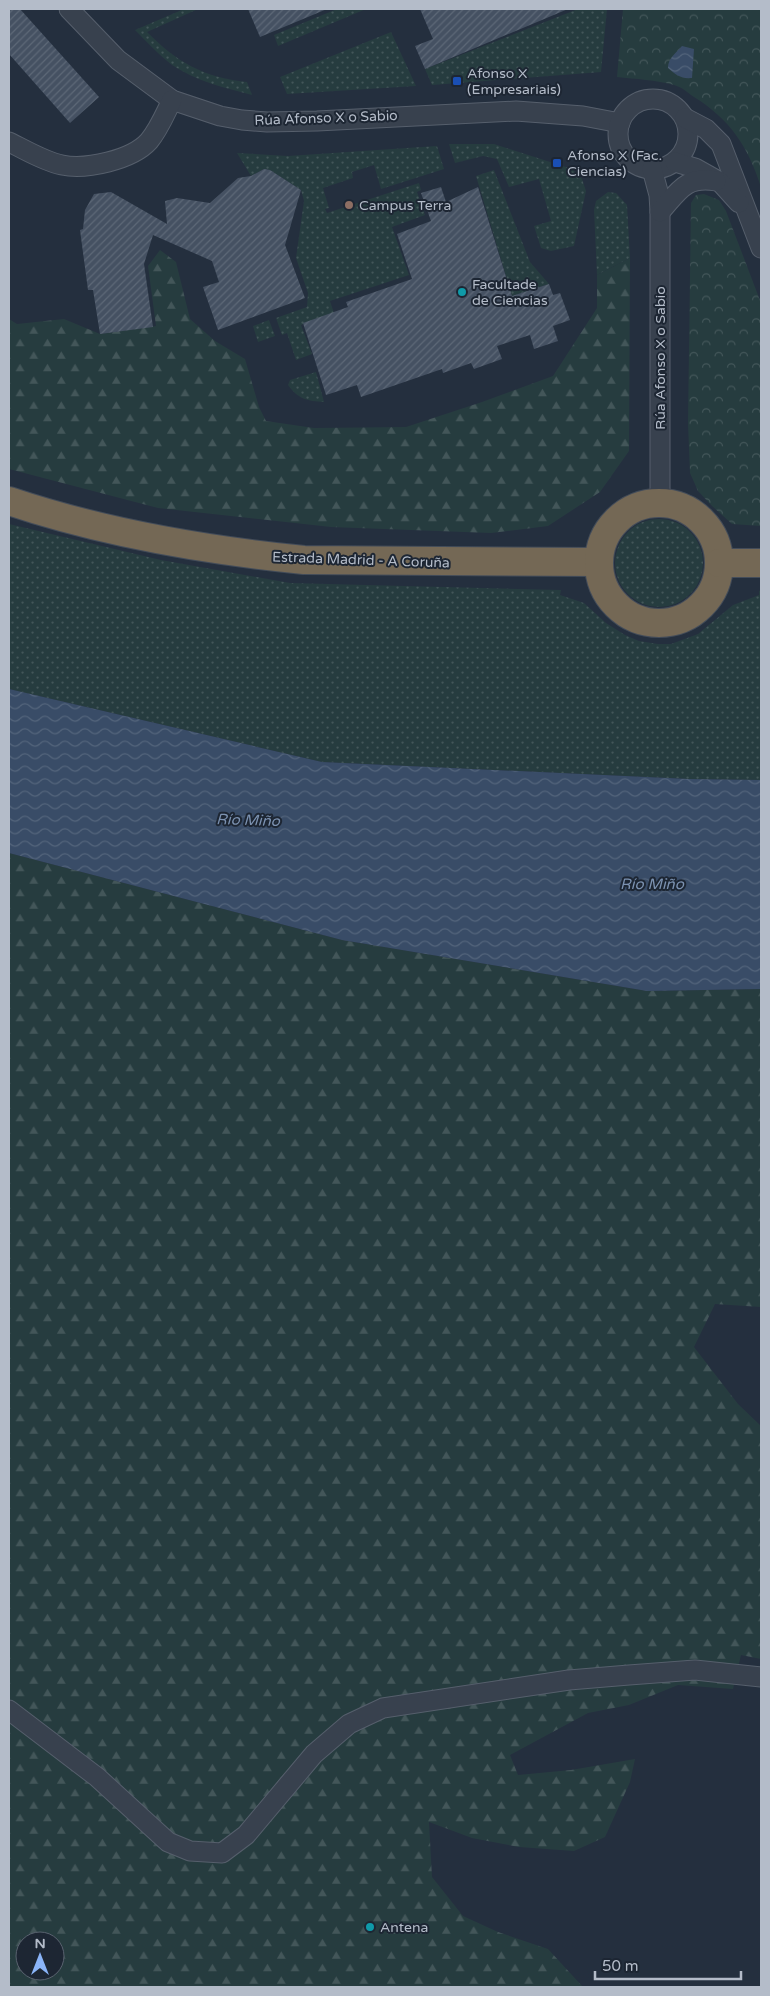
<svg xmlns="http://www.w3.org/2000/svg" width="770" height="1996" viewBox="0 0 770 1996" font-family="'Varela Round',sans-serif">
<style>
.grass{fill:url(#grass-dots)}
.forest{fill:url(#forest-firs);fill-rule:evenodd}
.park{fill:url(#park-crowns)}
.water{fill:url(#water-waves)}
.building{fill:url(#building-hatch)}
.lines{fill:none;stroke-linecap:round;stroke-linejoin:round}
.minor-casing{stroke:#565f6c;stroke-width:21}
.highway-casing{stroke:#434c59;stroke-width:30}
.minor{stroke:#38414e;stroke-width:19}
.highway{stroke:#746855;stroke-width:28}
.transit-dot{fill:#1a4fb4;stroke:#1d2633;stroke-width:2}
.education-dot{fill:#8d6e63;stroke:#1d2633;stroke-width:2}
.culture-dot{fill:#0f9aa8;stroke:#1d2633;stroke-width:2}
.labels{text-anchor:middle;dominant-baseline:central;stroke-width:4;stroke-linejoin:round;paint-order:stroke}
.poi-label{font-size:14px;fill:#b4bcc9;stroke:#1d2633;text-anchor:start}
.street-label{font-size:14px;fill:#b4bcc9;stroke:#1d2633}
.water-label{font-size:15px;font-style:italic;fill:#7c92b1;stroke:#1d2633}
</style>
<defs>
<pattern id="grass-dots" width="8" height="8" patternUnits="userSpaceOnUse" patternTransform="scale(1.25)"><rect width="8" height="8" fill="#263c3f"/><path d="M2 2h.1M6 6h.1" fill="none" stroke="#435659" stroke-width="1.8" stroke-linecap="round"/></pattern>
<pattern id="forest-firs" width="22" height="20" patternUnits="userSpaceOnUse" patternTransform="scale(1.25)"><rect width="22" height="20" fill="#263c3f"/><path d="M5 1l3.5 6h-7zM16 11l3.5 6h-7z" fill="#435659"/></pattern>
<pattern id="park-crowns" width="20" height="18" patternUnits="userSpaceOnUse" patternTransform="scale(1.25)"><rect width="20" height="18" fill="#263c3f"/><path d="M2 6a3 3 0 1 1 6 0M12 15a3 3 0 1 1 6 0" fill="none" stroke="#435659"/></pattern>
<pattern id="water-waves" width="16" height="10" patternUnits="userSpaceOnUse" patternTransform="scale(1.25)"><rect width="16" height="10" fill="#394c67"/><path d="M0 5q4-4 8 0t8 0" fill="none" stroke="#53647b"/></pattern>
<pattern id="building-hatch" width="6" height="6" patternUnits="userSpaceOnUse" patternTransform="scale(1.25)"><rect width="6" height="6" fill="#455162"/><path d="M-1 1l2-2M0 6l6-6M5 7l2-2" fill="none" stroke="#5d6877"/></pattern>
</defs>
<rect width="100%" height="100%" fill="#242f3e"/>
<!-- grass -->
<g class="grass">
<path d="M184,9h14l-51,23c31,31 56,45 100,50l5,13c-27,-7 -56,-14 -80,-30 -13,-10 -25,-23 -37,-35z"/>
<polygon points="337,9 366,9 278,46 274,35"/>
<polygon points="578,9 607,9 601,72 432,85 425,69"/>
<polygon points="391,32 416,86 287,94 280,77"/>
<polygon points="449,144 494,144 572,169 582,179 586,191 574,246 551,251 541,248 534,226 551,221 539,179 509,187 497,159 483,156 455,163"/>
<polygon points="437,146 444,169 381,189 374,165 352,172 353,178 323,188 329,208 325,209 327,213 419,183 421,190 417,192 425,215 392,227 409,275 330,301 334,313 301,325 312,354 296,360 287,333 282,335 276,318 307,307 308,293 296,258 304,201 301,190 270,170 264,169 251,176 237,153 288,156"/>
<polygon points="494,170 530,262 549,284 512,296 476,176"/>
<polygon points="608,192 616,193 627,205 630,258 597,275 594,210 596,201"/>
<polygon points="269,320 275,336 258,342 253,326"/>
<path d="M316,372l8,30c-17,-1 -26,-3 -36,-17l2,-5z"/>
<circle cx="659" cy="563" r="44"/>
<polygon points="9,524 161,560 290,583 561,590 560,595 584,603 606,623 625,635 639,641 658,644 671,644 698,634 733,605 759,595 759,591 761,590 761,780 689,779 322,762 9,689"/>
</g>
<!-- forest -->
<g class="forest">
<polygon points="160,250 176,262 190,319 215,341 245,359 259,407 266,421 314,428 406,427 482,402 553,376 597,308 597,275 630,258 629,451 600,492 548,526 491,533 331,527 158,508 9,469 9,319 17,324 64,319 100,334 156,326 148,266"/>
<path d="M9,853l333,87 305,51 114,-2v318l-46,-3 -21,43 44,57 23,22v233l-20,-4 -8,34 -55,-4 -49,20 -41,8 -78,42 8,20 53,-5 64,-11 -5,23 -25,55 -31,14 -55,-4 -47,-9 -43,-16 3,55 31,39 35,16 50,17 35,38h-574zM25,1941h30v30h-30z"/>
</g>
<!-- park -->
<g class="park">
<path d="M623,9h138v178c-13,-40 -30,-67 -67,-90 -6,-4 -12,-10 -20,-12 -18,-5 -38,-6 -57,-8z"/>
<polygon points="704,194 719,200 726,211 761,303 761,526 732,524 712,506 698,491 690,473 688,423 691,203 696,195"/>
</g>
<!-- water -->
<g class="water">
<path d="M682,46l12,3 -2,29c-11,1 -16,-3 -24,-10 0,-10 8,-15 14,-22z"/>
<polygon points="9,689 322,762 689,779 761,780 761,989 647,991 342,940 9,853"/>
</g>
<!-- building -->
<g class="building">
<polygon points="9,9 20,9 99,97 70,123 9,54"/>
<polygon points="248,9 327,9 260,37"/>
<polygon points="420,9 568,9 425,69 415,46 433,39"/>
<polygon points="264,169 270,170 301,190 285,245 305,298 218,330 203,287 219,282 212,261 153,235 144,264 153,327 100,334 93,290 88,290 80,230 83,229 85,210 94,194 111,192 167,224 165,201 177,198 210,203 238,178 251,176"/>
<polygon points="441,187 446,202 478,187 512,296 549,284 553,295 560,293 570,320 553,326 558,341 534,349 530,335 497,346 502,359 474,369 471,363 443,373 442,369 361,397 357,385 326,395 303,323 348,307 346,302 412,279 397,234 431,221 421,193"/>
</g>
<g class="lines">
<defs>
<g id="minor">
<polyline points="69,9 118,60 172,100 220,116 242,120 267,122 317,121 516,111 583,116 620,123"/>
<circle cx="653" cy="134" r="35"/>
<polyline points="685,118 706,129 721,144 761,248"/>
<path d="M9,142c17,8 34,19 53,23 24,5 70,-5 87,-24 10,-12 16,-27 23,-41"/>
<polyline points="675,162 695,168 720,182 739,203"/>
<polyline points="652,169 659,195 660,212 660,504"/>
<path d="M660,212c19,-21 25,-36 56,-31"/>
<polyline points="9,1710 97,1777 168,1842 190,1851 222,1853 246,1835 314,1754 349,1724 383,1708 569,1680 629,1675 695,1670 761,1677"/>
</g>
<g id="highway">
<path d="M9,501c95,32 195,49 295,59l295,2"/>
<circle cx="659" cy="563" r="60"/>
<polyline points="719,563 761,563"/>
</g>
</defs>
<!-- minor casing -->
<use href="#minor" class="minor-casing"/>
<!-- highway casing -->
<use href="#highway" class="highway-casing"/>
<!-- minor -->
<use href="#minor" class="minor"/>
<!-- highway -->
<use href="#highway" class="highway"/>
</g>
<!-- markers -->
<g class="transit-dot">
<rect x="452" y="76" width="10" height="10" rx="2.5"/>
<rect x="552" y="158" width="10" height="10" rx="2.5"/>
</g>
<circle class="education-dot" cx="349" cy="205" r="5"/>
<g class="culture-dot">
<circle cx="462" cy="292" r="5"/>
<circle cx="370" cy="1927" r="5"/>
</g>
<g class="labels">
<!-- poi labels -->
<g class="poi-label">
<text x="467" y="73">Afonso X<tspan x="467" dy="16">(Empresariais)</tspan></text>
<text x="567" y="155">Afonso X (Fac.<tspan x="567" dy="16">Ciencias)</tspan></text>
<text x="359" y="205">Campus Terra</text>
<text x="472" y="284">Facultade<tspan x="472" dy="16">de Ciencias</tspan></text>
<text x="380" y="1927">Antena</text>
</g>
<!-- street labels -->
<g class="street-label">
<text transform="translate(326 118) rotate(-2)">Rúa Afonso X o Sabio</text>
<text transform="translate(660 358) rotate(-90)">Rúa Afonso X o Sabio</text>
<text transform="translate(361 560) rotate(2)">Estrada Madrid - A Coruña</text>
</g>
<!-- water labels -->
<g class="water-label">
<text transform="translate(248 820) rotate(2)">Río Miño</text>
<text x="652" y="884">Río Miño</text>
</g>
</g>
<!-- border -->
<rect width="770" height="1996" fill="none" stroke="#b4bcc9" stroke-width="20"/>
<!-- north arrow -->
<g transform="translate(40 1956)"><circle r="24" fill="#1d2633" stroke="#59626f"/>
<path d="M0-4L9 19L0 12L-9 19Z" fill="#8ab4f8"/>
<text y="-8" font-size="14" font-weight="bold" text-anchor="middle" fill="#b4bcc9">N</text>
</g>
<!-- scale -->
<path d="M595 1971v8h146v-8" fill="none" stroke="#b4bcc9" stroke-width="2.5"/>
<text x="602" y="1971" font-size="15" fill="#b4bcc9" stroke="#1d2633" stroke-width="4" paint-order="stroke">50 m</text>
</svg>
